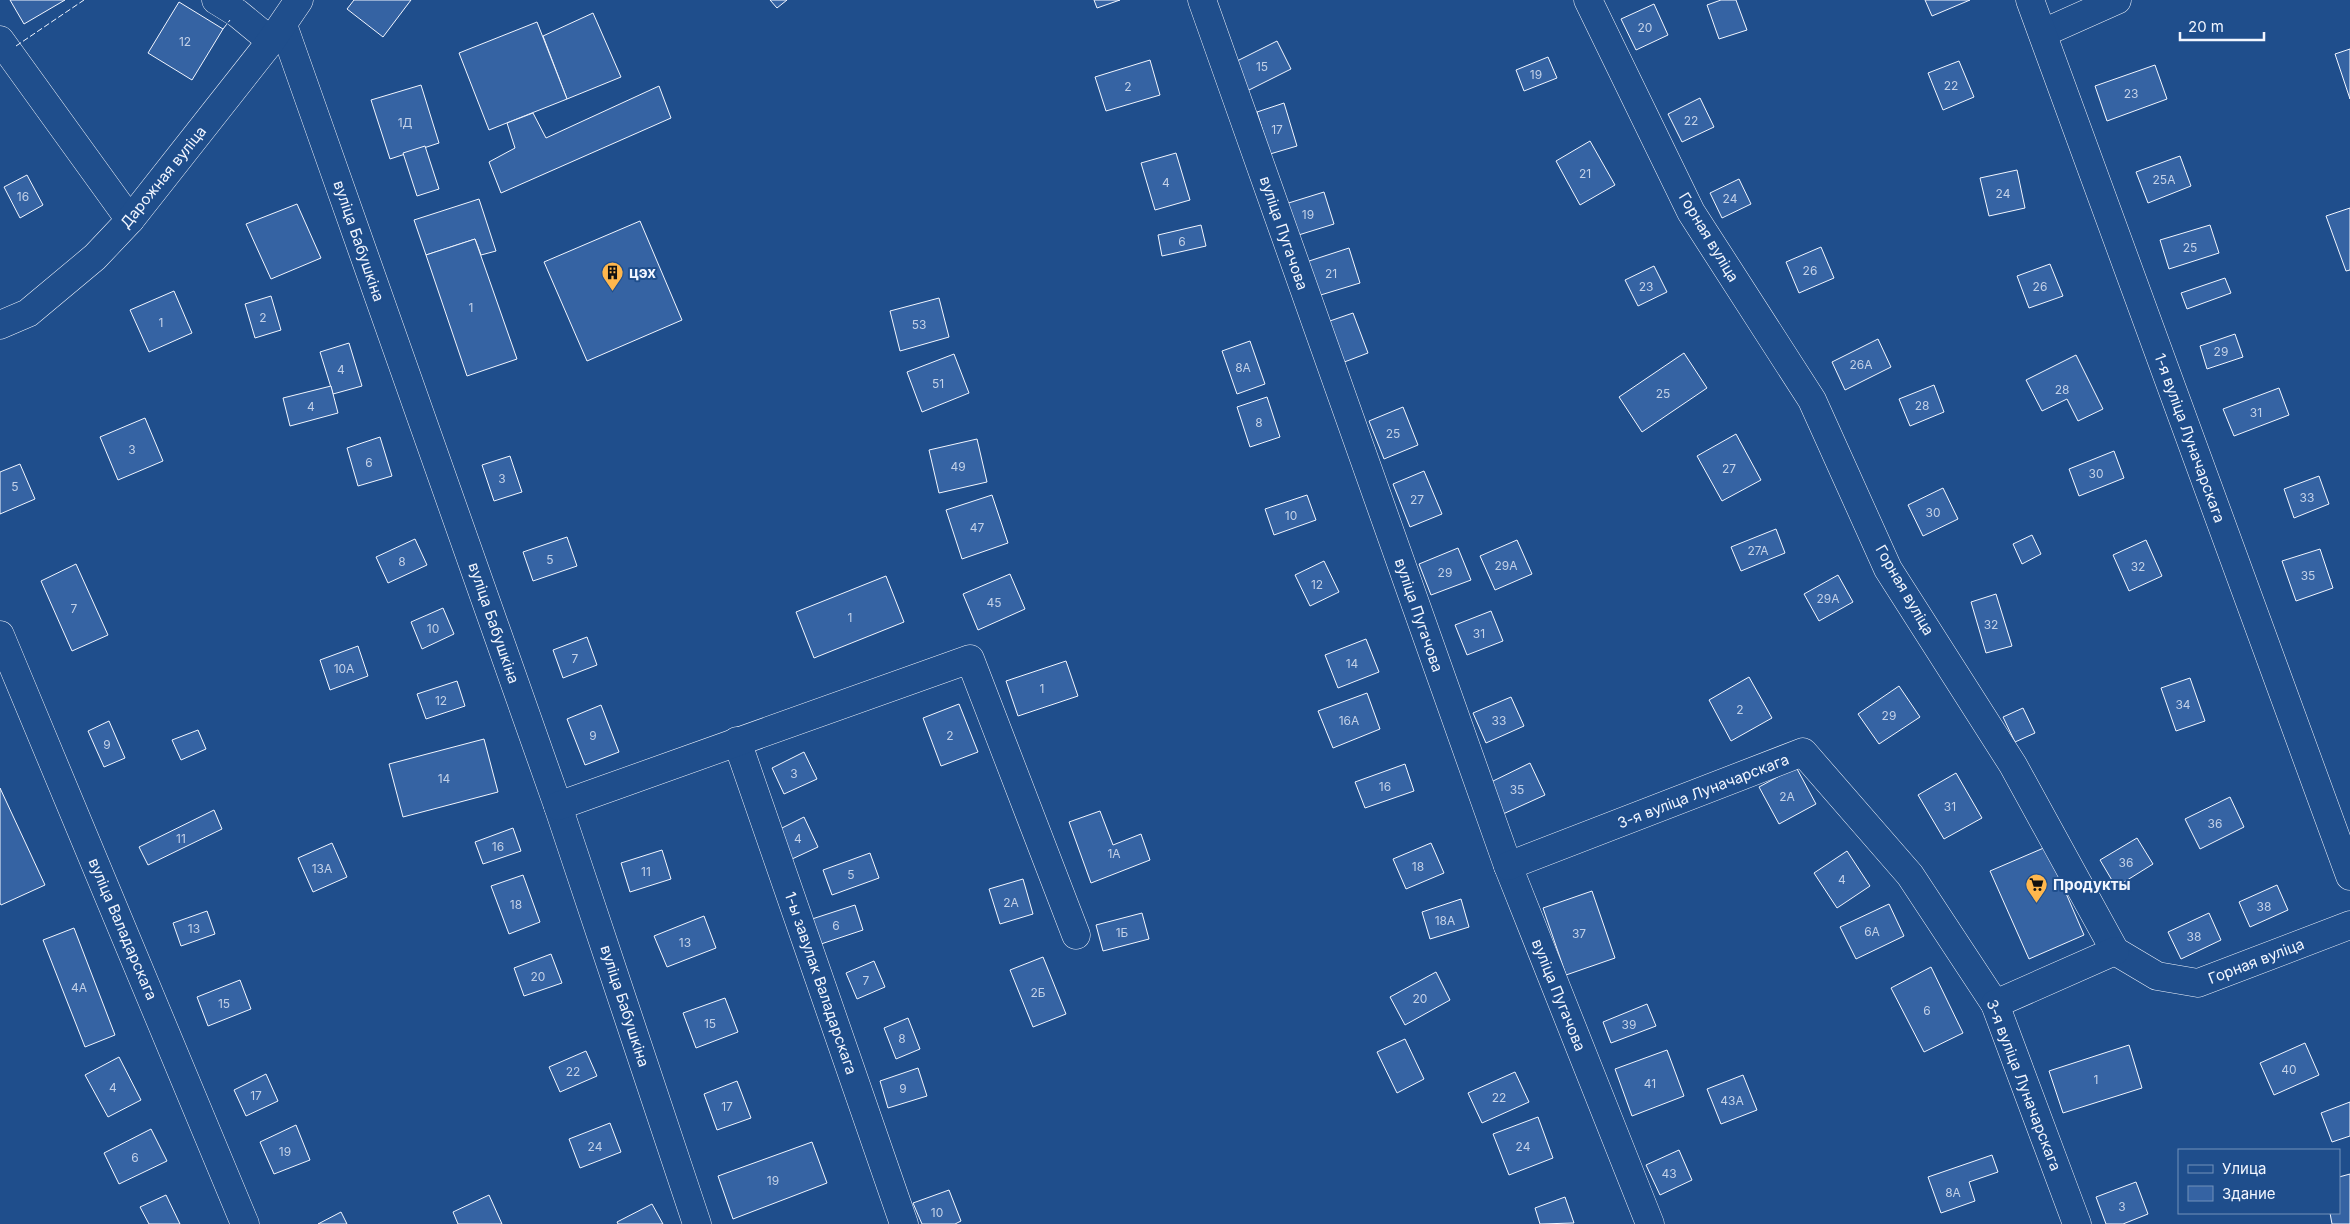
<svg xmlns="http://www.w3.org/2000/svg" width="2350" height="1224" viewBox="0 0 2350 1224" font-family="Inter,sans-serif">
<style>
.building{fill:#3563a3;stroke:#f2f6ff}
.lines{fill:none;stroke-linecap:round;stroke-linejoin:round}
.minor-casing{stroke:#f2f6ff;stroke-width:29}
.major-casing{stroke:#f2f6ff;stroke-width:29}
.minor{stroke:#1f4e8c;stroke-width:28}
.major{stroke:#1f4e8c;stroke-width:28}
.fence{stroke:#f2f6ff;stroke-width:1;stroke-dasharray:6 2.5;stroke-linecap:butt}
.labels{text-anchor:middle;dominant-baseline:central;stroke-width:4;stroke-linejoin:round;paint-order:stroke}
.number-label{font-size:12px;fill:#c3d1e8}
.street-label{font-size:15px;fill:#f2f6ff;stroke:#1f4e8c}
.poi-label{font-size:15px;font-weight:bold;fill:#f2f6ff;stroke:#1f4e8c;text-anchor:start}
</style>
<rect width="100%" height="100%" fill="#1f4e8c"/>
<!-- building -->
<g class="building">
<polygon points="10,0 65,0 24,24"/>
<polygon points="354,0 411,0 383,37 347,9"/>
<polygon points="770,0 787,0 777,8"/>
<polygon points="1094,0 1120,0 1097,8"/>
<polygon points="1721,0 1736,0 1747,30 1719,39 1707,5"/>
<polygon points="1925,0 1970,0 1932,16"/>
<polygon points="179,2 223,29 192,80 148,53"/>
<polygon points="1654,4 1668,35 1636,50 1621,19"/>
<polygon points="593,13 621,77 567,99 543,36"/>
<polygon points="537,22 567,99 489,130 459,53"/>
<polygon points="1277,41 1291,69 1247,91 1233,63"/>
<polygon points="2350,49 2350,99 2335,54"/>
<polygon points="1548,57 1557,78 1524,91 1516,70"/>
<polygon points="1150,60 1160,95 1106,111 1095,77"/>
<polygon points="1959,61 1974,97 1943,110 1928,73"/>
<polygon points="2155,65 2167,99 2107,121 2095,86"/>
<polygon points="421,85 439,143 390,159 371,100"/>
<polygon points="659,86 671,118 501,193 489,162 515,148 507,123 533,113 546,138"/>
<polygon points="1700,98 1714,127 1682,142 1668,114"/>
<polygon points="1284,103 1297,146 1270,154 1257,112"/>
<polygon points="1590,141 1615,185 1580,205 1556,161"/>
<polygon points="425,146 439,189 417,196 403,153"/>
<polygon points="1176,153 1190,200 1155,210 1141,163"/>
<polygon points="2180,156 2191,186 2148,203 2136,172"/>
<polygon points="2017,170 2025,208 1989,216 1980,178"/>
<polygon points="27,175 43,205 20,218 4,187"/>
<polygon points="1739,179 1751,204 1722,218 1710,193"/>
<polygon points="1324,192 1334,224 1292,237 1282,205"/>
<polygon points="479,199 496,251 481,255 475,239 426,255 414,220"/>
<polygon points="297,204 321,258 271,279 246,224"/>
<polygon points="2350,208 2350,270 2346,271 2326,216"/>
<polygon points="640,221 682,320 587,361 544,262"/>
<polygon points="1201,225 1206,246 1162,256 1158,235"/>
<polygon points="2210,225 2219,253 2169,269 2160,240"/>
<polygon points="475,239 517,359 467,376 426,255"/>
<polygon points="1821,247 1834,278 1799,293 1786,262"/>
<polygon points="1349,248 1360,283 1314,297 1303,263"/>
<polygon points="2050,264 2063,296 2029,308 2017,276"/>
<polygon points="1654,266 1667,292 1638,306 1625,280"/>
<polygon points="2225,278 2231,293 2187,309 2181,293"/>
<polygon points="174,291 192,333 149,352 130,310"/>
<polygon points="271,296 281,330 255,338 245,304"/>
<polygon points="939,298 949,337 900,351 890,311"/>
<polygon points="1353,313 1368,353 1339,364 1324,323"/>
<polygon points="2235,334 2243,357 2207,369 2200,346"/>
<polygon points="1878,339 1891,367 1845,390 1832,362"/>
<polygon points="1250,341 1265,384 1237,394 1222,351"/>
<polygon points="349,343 362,386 333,394 320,352"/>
<polygon points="1684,353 1707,388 1642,432 1619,397"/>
<polygon points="954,354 969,393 922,412 907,372"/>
<polygon points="2076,355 2103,409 2078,421 2067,399 2042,411 2026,380"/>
<polygon points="1934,385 1944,412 1910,426 1899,399"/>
<polygon points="331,386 338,413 290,426 283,398"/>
<polygon points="2279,388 2289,415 2234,436 2223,409"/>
<polygon points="1267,397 1280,437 1250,447 1237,407"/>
<polygon points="1403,407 1418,445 1384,459 1369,421"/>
<polygon points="145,418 163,461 118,480 100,437"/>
<polygon points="1736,434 1761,480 1722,501 1697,456"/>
<polygon points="380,437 392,476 358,486 347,448"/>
<polygon points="977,439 987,482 939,493 929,450"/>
<polygon points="2114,451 2124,478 2079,496 2069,469"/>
<polygon points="510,456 522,492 494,501 482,465"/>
<polygon points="20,464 35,499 0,514 0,472"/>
<polygon points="1424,471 1442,514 1410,527 1393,484"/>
<polygon points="2319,476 2329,504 2294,518 2284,489"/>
<polygon points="1943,488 1958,519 1923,536 1908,505"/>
<polygon points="992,495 1008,543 962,559 946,510"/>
<polygon points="1307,495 1316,520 1274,535 1265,509"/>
<polygon points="1776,529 1785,553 1741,571 1731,547"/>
<polygon points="2032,535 2041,554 2022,564 2013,544"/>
<polygon points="567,537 577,566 533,581 523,552"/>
<polygon points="415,539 427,565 388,583 376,557"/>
<polygon points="1517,540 1532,574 1495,590 1480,556"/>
<polygon points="2146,540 2162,576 2129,591 2113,555"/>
<polygon points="1458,548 1471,580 1431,595 1419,564"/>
<polygon points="2320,549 2333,588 2296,601 2282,561"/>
<polygon points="1324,561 1339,592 1310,606 1295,575"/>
<polygon points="76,564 108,635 72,651 41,581"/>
<polygon points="1010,574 1025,609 978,630 963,594"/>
<polygon points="1838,575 1853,602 1819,621 1804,594"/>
<polygon points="886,576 904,622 814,658 796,612"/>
<polygon points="1996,594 2012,646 1986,653 1971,602"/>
<polygon points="443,608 454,634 422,649 411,622"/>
<polygon points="1491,611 1503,641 1467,655 1455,625"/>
<polygon points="587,637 597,665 563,678 553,650"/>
<polygon points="1366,639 1379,672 1338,688 1325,655"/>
<polygon points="358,646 368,676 330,690 320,660"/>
<polygon points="1066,661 1078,696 1018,716 1006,681"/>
<polygon points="1749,677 1772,718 1731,741 1709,700"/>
<polygon points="2190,678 2205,721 2176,731 2161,688"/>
<polygon points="457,681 465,706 426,719 417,694"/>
<polygon points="1899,686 1920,717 1879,744 1858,714"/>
<polygon points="1367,693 1380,729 1333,748 1318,711"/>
<polygon points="1511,697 1524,726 1486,743 1473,713"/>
<polygon points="959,704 978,752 941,766 923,718"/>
<polygon points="601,705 619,752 585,765 567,719"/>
<polygon points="2023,708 2035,733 2015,742 2003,717"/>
<polygon points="109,721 125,758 104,767 88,731"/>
<polygon points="198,730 206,749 181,760 172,740"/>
<polygon points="484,739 498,792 403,817 389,764"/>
<polygon points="804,752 817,779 784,794 772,768"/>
<polygon points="1530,763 1545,795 1503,814 1489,783"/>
<polygon points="1405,764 1414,791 1365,808 1355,782"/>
<polygon points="1796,767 1816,804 1779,824 1759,787"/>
<polygon points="1956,773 1982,818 1944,839 1918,795"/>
<polygon points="0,788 45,885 1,905 0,903"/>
<polygon points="2230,797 2244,827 2200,849 2185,819"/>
<polygon points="214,810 222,829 148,865 139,847"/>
<polygon points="1100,811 1113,845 1141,834 1150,860 1091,883 1069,822"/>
<polygon points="804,817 818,847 792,859 778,830"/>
<polygon points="513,828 521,851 483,864 475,842"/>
<polygon points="2137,838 2153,864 2116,887 2100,860"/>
<polygon points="332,843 347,877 313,892 298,858"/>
<polygon points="1431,843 1444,873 1406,889 1393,859"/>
<polygon points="2046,847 2084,935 2029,959 1990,871"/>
<polygon points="662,850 671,879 630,892 621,863"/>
<polygon points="1847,851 1870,886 1837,908 1814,873"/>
<polygon points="870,853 879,878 832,895 823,870"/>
<polygon points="523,875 540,922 509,934 491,886"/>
<polygon points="1023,879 1033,914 1000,924 989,889"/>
<polygon points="2277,885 2288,910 2250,927 2239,902"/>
<polygon points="1592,891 1615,958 1566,975 1543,908"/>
<polygon points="1461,899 1469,927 1430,939 1422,912"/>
<polygon points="1889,904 1904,936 1856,959 1840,927"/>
<polygon points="855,905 863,930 818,945 809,920"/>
<polygon points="207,911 215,934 181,946 173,923"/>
<polygon points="1142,913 1149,939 1103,951 1096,925"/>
<polygon points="2209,913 2221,940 2181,959 2168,932"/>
<polygon points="704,916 716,948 667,967 654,936"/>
<polygon points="74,928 115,1035 85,1047 43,940"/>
<polygon points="551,954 562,983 524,996 514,968"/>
<polygon points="1043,957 1066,1014 1033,1027 1010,970"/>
<polygon points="874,961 885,987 857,999 846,973"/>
<polygon points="1931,967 1963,1033 1924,1052 1891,988"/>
<polygon points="1436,972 1450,1000 1405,1025 1390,997"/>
<polygon points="240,980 251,1009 208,1026 197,997"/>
<polygon points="725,998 738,1032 696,1048 683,1013"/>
<polygon points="1647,1004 1656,1026 1611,1043 1603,1022"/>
<polygon points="908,1018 920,1049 896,1059 884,1028"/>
<polygon points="1405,1039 1424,1079 1397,1093 1377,1052"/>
<polygon points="2305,1043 2319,1075 2274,1095 2260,1063"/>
<polygon points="2129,1045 2142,1088 2063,1113 2049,1071"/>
<polygon points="1667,1050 1684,1096 1632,1116 1615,1069"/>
<polygon points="586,1051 597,1076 560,1092 549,1067"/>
<polygon points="119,1057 141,1100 108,1117 85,1075"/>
<polygon points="918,1068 927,1096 888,1108 880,1081"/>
<polygon points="1515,1072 1529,1102 1482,1123 1468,1093"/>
<polygon points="266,1074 278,1101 246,1116 234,1090"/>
<polygon points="1743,1075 1757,1110 1721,1124 1707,1089"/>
<polygon points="737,1081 751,1118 717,1130 704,1094"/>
<polygon points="2350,1102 2350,1136 2332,1142 2321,1113"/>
<polygon points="1538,1117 1553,1158 1509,1175 1493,1134"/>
<polygon points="610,1123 621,1152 580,1168 569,1139"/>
<polygon points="296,1125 310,1160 274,1174 260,1142"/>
<polygon points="151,1129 167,1161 119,1184 104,1153"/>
<polygon points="812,1142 827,1183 733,1219 718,1176"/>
<polygon points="1679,1150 1692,1180 1660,1195 1646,1165"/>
<polygon points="1992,1155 1998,1172 1969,1182 1975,1201 1941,1213 1928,1177"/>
<polygon points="2350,1174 2350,1224 2332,1224 2330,1213 2339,1213 2339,1177"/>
<polygon points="2136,1182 2148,1214 2123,1224 2106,1224 2096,1197"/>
<polygon points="949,1190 961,1221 955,1224 922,1224 913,1203"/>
<polygon points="166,1195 180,1224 149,1224 140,1207"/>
<polygon points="489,1195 502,1224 458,1224 453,1212"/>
<polygon points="1565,1197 1574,1223 1540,1224 1535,1208"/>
<polygon points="652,1204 663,1224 618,1224 617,1222"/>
<polygon points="341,1212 347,1224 318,1224"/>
</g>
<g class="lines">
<defs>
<g id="minor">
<polyline points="216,0 237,13 271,41"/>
<polyline points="1202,0 1508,866 1650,1224"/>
<polyline points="1588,0 1691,212 1812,400 1888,569 2013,765 2115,951 2157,976 2198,983 2350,925"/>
<polyline points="283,25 558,806 697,1224"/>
<polyline points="2043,33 2117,0"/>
<polyline points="0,40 130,220"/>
<polyline points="0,325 28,313 95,257 130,220 271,41 299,0"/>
<polyline points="0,635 245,1224"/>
<polyline points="737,741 904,1224"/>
<polyline points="558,806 970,659 1076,935"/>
<polyline points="1508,866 1803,752 1910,875 1995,1004 2077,1224"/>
<polyline points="1995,1004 2115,951"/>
</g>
<polyline id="major" points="2030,0 2350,876"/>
</defs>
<!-- minor casing -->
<use href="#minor" class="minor-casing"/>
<!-- major casing -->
<use href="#major" class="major-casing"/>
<!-- minor -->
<use href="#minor" class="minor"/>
<!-- major -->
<use href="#major" class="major"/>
<!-- fence -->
<g class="fence">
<polyline points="223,29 230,20"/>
<polyline points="16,46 84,0"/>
</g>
</g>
<!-- icons -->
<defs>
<symbol id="building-pin" viewBox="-11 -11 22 30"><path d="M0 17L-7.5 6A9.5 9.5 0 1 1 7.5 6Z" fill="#ffb74d" stroke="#1f4e8c"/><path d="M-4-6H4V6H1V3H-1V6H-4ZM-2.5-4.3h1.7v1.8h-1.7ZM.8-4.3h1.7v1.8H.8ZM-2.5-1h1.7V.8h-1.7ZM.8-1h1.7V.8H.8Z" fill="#111"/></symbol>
<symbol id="supermarket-pin" viewBox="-11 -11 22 30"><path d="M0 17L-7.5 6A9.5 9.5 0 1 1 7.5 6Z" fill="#ffb74d" stroke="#1f4e8c"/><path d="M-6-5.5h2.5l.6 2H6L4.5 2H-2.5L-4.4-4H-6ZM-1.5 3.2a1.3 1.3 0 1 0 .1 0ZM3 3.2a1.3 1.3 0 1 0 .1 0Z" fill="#111"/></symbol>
</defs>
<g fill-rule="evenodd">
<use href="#building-pin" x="600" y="260" width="25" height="34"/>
<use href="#supermarket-pin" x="2024" y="872" width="25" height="34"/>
</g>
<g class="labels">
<!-- number labels -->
<g class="number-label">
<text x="1645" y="27">20</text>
<text x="185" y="41">12</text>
<text x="1262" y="66">15</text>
<text x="1536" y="74">19</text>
<text x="1951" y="85">22</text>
<text x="1128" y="86">2</text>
<text x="2131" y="93">23</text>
<text x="1691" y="120">22</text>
<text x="405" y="122">1Д</text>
<text x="1277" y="129">17</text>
<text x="1585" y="173">21</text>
<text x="2164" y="179">25А</text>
<text x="1166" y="182">4</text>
<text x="2003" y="193">24</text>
<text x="23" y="196">16</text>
<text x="1730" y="198">24</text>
<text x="1308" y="214">19</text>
<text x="1182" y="241">6</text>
<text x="2190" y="247">25</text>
<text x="1810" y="270">26</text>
<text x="1331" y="273">21</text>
<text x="1646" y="286">23</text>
<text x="2040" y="286">26</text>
<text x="471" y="307">1</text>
<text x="263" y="317">2</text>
<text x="161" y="322">1</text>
<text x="919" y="324">53</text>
<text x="2221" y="351">29</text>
<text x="1861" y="364">26А</text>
<text x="1243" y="367">8А</text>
<text x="341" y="369">4</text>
<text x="938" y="383">51</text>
<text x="2062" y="389">28</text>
<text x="1663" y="393">25</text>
<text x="1922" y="405">28</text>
<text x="311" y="406">4</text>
<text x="2256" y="412">31</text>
<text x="1259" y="422">8</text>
<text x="1393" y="433">25</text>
<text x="132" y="449">3</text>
<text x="369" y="462">6</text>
<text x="958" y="466">49</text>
<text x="1729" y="468">27</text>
<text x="2096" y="473">30</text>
<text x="502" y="478">3</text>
<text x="15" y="486">5</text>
<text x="2307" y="497">33</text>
<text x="1417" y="499">27</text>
<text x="1933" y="512">30</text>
<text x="1291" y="515">10</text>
<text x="977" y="527">47</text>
<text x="1758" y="550">27А</text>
<text x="550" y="559">5</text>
<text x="402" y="561">8</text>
<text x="1506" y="565">29А</text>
<text x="2138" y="566">32</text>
<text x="1445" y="572">29</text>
<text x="2308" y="575">35</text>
<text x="1317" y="584">12</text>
<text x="1828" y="598">29А</text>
<text x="994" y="602">45</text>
<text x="74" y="608">7</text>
<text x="850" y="617">1</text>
<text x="1991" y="624">32</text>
<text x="433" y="628">10</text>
<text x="1479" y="633">31</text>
<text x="575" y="658">7</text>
<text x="1352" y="663">14</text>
<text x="344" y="668">10А</text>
<text x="1042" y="688">1</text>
<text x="441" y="700">12</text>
<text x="2183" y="704">34</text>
<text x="1740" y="709">2</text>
<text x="1889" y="715">29</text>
<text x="1349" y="720">16А</text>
<text x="1499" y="720">33</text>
<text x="593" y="735">9</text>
<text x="950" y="735">2</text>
<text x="107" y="744">9</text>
<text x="794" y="773">3</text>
<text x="444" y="778">14</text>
<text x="1385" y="786">16</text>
<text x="1517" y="789">35</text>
<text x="1787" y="796">2А</text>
<text x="1950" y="806">31</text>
<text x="2215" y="823">36</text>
<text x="181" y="838">11</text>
<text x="798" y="838">4</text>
<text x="498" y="846">16</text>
<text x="1114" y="853">1А</text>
<text x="2126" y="862">36</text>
<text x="1418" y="866">18</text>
<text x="322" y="868">13А</text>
<text x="646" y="871">11</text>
<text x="851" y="874">5</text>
<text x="1842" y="879">4</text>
<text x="1011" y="902">2А</text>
<text x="516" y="904">18</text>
<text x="2264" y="906">38</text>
<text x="1445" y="920">18А</text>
<text x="836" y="925">6</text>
<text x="194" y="928">13</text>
<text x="1872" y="931">6А</text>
<text x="1122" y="932">1Б</text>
<text x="1579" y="933">37</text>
<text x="2194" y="936">38</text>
<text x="685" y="942">13</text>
<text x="538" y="976">20</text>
<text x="866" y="980">7</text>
<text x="79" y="987">4А</text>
<text x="1038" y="992">2Б</text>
<text x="1420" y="998">20</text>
<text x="224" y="1003">15</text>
<text x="1927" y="1010">6</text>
<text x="710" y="1023">15</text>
<text x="1629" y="1024">39</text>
<text x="902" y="1038">8</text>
<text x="2289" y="1069">40</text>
<text x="573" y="1071">22</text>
<text x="2096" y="1079">1</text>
<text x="1650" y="1083">41</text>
<text x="113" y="1087">4</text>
<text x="903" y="1088">9</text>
<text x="256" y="1095">17</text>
<text x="1499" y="1097">22</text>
<text x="1732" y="1100">43А</text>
<text x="727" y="1106">17</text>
<text x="595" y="1146">24</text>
<text x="1523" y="1146">24</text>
<text x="285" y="1151">19</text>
<text x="135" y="1157">6</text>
<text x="1669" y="1173">43</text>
<text x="773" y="1180">19</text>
<text x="1953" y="1192">8А</text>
<text x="2122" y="1206">3</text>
<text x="937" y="1212">10</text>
</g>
<!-- street labels -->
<g class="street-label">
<text transform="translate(163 177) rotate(-51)">Дарожная вуліца</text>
<text transform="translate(1284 233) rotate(71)">вуліца Пугачова</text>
<text transform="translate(1709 237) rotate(59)">Горная вуліца</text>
<text transform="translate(359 241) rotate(71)">вуліца Бабушкіна</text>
<text transform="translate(2190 438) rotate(70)">1-я вуліца Луначарскага</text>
<text transform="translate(1905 590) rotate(60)">Горная вуліца</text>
<text transform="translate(1419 615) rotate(71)">вуліца Пугачова</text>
<text transform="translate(494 623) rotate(71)">вуліца Бабушкіна</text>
<text transform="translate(1703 791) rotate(-21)">3-я вуліца Луначарскага</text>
<text transform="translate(123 929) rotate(67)">вуліца Валадарскага</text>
<text transform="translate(2256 961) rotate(-21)">Горная вуліца</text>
<text transform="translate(821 983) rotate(71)">1-ы завулак Валадарскага</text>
<text transform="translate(1559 995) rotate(68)">вуліца Пугачова</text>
<text transform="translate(625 1006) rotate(72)">вуліца Бабушкіна</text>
<text transform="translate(2024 1085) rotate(69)">3-я вуліца Луначарскага</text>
</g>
<!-- poi labels -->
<g class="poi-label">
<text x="629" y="272">цэх</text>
<text x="2053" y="884">Продукты</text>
</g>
</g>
<!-- legend -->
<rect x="2178" y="1149" width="162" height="65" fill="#1f4e8c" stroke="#7391ba"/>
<rect x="2188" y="1165" width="25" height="8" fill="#1f4e8c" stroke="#7391ba"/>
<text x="2222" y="1174" font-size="15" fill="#f2f6ff">Улица</text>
<rect x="2188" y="1186" width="25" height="15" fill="#3563a3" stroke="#7391ba"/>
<text x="2222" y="1199" font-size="15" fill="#f2f6ff">Здание</text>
<!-- scale -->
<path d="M2180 32v8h84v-8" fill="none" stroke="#f2f6ff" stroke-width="2.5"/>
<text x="2188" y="32" font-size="15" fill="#f2f6ff" stroke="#1f4e8c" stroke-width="4" paint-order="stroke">20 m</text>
</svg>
